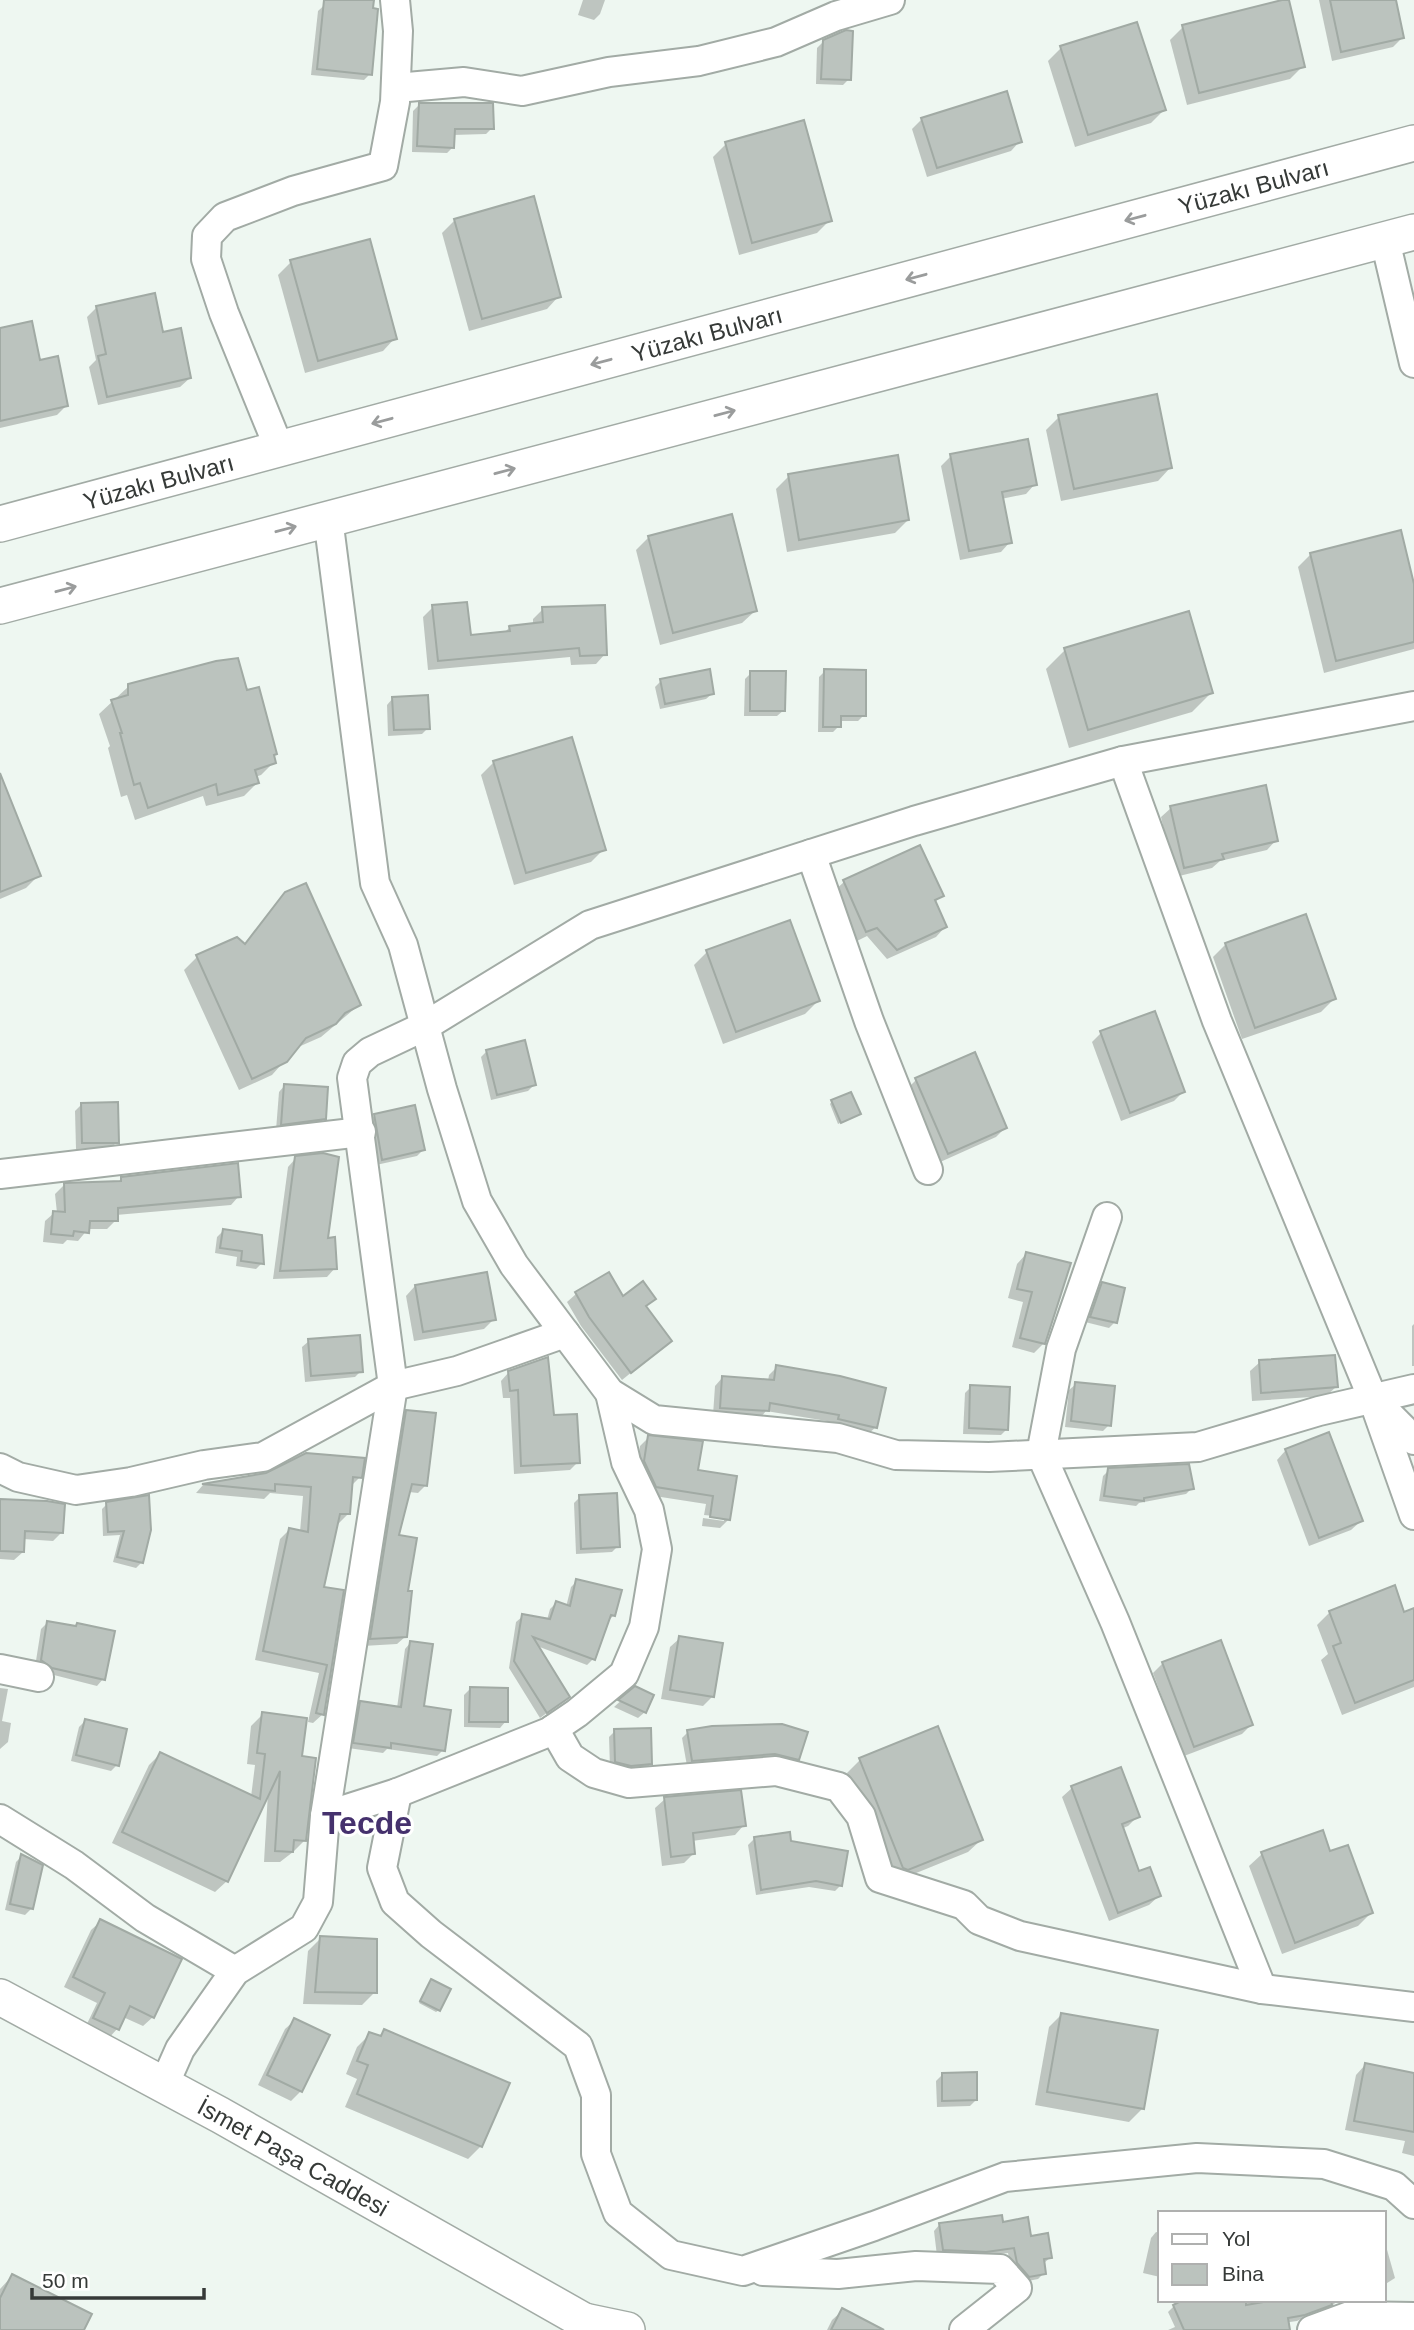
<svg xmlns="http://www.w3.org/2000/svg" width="1414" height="2330" viewBox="0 0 1414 2330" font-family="Arial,sans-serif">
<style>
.shadow{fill:#0003}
.building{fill:#bbc3be;stroke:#a1aaa4;stroke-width:2}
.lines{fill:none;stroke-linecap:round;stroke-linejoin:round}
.minor-casing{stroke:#a2aba5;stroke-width:32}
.major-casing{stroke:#a2aba5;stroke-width:38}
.minor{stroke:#fff;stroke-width:28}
.major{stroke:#fff;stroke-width:35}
.oneway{stroke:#9a9c9c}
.labels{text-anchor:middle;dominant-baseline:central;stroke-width:6;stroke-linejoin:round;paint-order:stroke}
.street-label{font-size:24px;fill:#363a38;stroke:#fff}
.district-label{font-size:32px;font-weight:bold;fill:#45316d;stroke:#fff}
</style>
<rect width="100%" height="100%" fill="#eef7f1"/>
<!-- shadow -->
<g class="shadow">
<polygon points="330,0 372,0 370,74 364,80 311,75 318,11"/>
<polygon points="583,0 605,0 600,14 594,20 578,15"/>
<polygon points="1319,0 1394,0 1402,38 1393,47 1332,61"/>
<polygon points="1183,27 1303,66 1290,79 1187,105 1170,40"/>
<polygon points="824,41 849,79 843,85 816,84 817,48"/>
<polygon points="1061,48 1164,110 1151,123 1075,147 1048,61"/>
<polygon points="420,104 492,128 486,134 453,135 453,147 447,153 412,152 413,111"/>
<polygon points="922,119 1020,141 1011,151 927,177 912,129"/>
<polygon points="726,144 830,220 817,233 739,255 713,157"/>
<polygon points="455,220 559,296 547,309 469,331 442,233"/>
<polygon points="291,262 395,338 383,351 305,373 278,275"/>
<polygon points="97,307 162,334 190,378 180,387 98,405 89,367 96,360 87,317"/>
<polygon points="0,330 39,362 66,406 57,415 0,428"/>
<polygon points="1059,417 1170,468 1158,481 1061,501 1046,430"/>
<polygon points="951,456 1035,484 1026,494 1001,499 1010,542 1001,552 960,560 941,466"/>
<polygon points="789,476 908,520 895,533 787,552 776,489"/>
<polygon points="649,537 755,611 742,623 660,645 636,550"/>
<polygon points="1311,554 1414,591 1414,649 1324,673 1298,567"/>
<polygon points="433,607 469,637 504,633 510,627 533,625 533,619 543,609 605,654 596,664 571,665 570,657 428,670 423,617"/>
<polygon points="1065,650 1211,693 1192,712 1069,748 1046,669"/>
<polygon points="825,671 864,715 858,721 839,721 839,726 833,732 818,732 819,677"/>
<polygon points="751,673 784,710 777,716 744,716 745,679"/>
<polygon points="661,681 713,693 706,699 660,709 655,687"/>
<polygon points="129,686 273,756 274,762 261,775 255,777 257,783 244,796 206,806 203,796 135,820 127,795 121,797 108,748 110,746 99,714"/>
<polygon points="393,698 428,728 422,734 388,736 387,705"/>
<polygon points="494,762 604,849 591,862 514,885 481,775"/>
<polygon points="0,787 39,875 26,888 0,899"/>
<polygon points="1171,808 1276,840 1267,850 1220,861 1212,868 1175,877 1161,817"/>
<polygon points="844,882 941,896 934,903 945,927 936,937 887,959 867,936 857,941 834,891"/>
<polygon points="286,894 359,1005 321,1037 296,1048 272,1075 239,1090 184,970 197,957 243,945"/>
<polygon points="1226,944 1334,999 1321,1012 1242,1039 1213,957"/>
<polygon points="707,952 818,1001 805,1014 723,1044 694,965"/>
<polygon points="1101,1033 1183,1092 1174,1101 1121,1121 1092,1042"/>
<polygon points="487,1051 534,1085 528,1091 491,1100 481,1057"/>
<polygon points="916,1080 1005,1128 996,1137 938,1163 907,1089"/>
<polygon points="285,1085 324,1119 318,1125 276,1130 279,1092"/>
<polygon points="832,1101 859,1114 838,1124 830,1104"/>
<polygon points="81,1105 117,1142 111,1148 76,1149 75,1111"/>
<polygon points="374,1116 423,1150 417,1156 376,1165 368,1122"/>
<polygon points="296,1158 335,1268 327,1277 273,1279 288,1167"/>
<polygon points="122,1178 239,1196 231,1205 116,1215 116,1220 107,1229 88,1229 78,1241 67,1240 63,1244 43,1242 45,1221 54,1213 57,1213 55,1194 64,1185 117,1183"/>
<polygon points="223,1231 262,1263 256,1269 236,1266 237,1257 215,1253 217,1237"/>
<polygon points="1026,1254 1044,1343 1034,1353 1012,1347 1023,1302 1008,1298 1017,1264"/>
<polygon points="608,1274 623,1299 670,1341 622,1380 581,1326 567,1302 576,1294"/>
<polygon points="1102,1284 1115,1322 1109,1328 1085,1322 1096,1290"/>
<polygon points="415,1286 494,1319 484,1329 414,1341 406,1296"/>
<polygon points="1414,1324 1414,1366 1412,1366 1412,1326"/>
<polygon points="309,1341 361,1371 355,1377 305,1382 302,1347"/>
<polygon points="1260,1362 1336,1387 1326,1396 1252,1401 1250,1371"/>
<polygon points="777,1367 876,1427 868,1434 832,1426 833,1422 766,1411 760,1418 713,1415 715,1386 722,1378 768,1381 769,1375"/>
<polygon points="509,1372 552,1417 578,1462 570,1470 514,1474 510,1398 503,1398 501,1381"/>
<polygon points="1076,1384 1109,1425 1103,1431 1065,1427 1069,1390"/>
<polygon points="971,1387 1007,1429 1001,1435 963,1434 965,1393"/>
<polygon points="407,1411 426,1485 418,1493 409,1492 397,1537 406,1592 405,1637 397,1644 363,1646 399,1419"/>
<polygon points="649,1437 696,1471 735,1477 729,1519 720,1528 702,1526 703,1518 724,1521 724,1517 704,1515 706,1504 648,1495 636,1470 640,1446"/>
<polygon points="1286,1450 1361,1521 1351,1530 1309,1546 1277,1460"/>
<polygon points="1109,1470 1192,1488 1186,1494 1139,1503 1136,1506 1099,1501 1103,1476"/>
<polygon points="266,1475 360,1477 351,1486 348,1514 339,1523 336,1522 322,1588 342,1591 323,1714 313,1723 308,1722 319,1673 255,1660 280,1539 289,1530 300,1532 303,1496 270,1493 264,1499 196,1493 203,1485"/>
<polygon points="147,1497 141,1563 136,1568 113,1562 120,1535 103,1536 102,1509 107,1504"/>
<polygon points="580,1497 618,1546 612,1552 576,1554 574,1503"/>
<polygon points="0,1500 62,1532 53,1541 23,1539 23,1552 14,1560 0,1559"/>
<polygon points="577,1581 614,1615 607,1622 593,1659 587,1665 537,1646 568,1697 540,1718 509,1668 516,1622 523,1616 547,1620 550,1609 556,1603 566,1607 571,1587"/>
<polygon points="1330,1612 1403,1614 1414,1618 1414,1687 1342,1715 1321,1660 1328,1654 1317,1625"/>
<polygon points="47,1623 74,1628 77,1625 103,1679 97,1686 46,1673 35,1667 41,1629"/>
<polygon points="680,1638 712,1697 703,1706 661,1699 670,1647"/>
<polygon points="411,1642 422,1708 443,1750 437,1756 387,1749 383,1753 348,1748 355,1709 361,1703 397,1708 405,1649"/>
<polygon points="1163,1663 1251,1725 1242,1734 1184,1756 1153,1673"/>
<polygon points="0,1688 8,1689 2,1721 11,1723 8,1742 0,1749"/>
<polygon points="635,1688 645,1712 638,1718 614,1707"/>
<polygon points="470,1689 506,1721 500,1728 464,1727 464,1695"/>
<polygon points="263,1714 300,1758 305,1840 293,1852 280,1862 264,1862 268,1792 227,1881 215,1892 112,1843 149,1765 160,1754 251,1797 255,1765 247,1764 251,1726"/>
<polygon points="85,1721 117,1765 111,1771 71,1761 79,1727"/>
<polygon points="615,1731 651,1764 644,1770 610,1768 609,1737"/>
<polygon points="688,1732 798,1759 791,1765 687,1766 682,1738"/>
<polygon points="860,1760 981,1840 968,1852 894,1882 890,1881 847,1773"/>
<polygon points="1072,1788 1138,1816 1128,1826 1121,1829 1138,1873 1159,1896 1149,1905 1109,1921 1062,1797"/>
<polygon points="665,1799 744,1825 735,1835 692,1841 694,1853 684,1863 662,1866 655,1808"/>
<polygon points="754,1839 790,1843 841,1885 835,1891 809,1887 756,1895 748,1845"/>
<polygon points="1262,1854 1329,1854 1371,1913 1358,1926 1282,1954 1249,1866"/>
<polygon points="22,1856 31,1909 25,1915 5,1910 16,1862"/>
<polygon points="101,1921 153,2017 143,2026 123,2017 117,2029 108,2039 85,2028 97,2003 64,1987 91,1930"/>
<polygon points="321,1938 375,1992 362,2005 303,2004 308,1951"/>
<polygon points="429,1984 439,2010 436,2012 419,2003"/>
<polygon points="1062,2014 1142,2109 1129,2122 1035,2105 1049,2027"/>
<polygon points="295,2020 327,2035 301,2091 291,2101 258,2085 285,2029"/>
<polygon points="384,2031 481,2146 468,2159 345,2107 357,2079 346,2074 357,2047 370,2034 378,2037"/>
<polygon points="1365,2065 1414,2075 1414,2156 1402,2153 1405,2141 1345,2130 1356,2075"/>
<polygon points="942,2075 976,2100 970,2106 937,2107 936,2081"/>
<polygon points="940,2224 1001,2224 1030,2238 1051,2257 1044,2263 1044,2273 1038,2279 1023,2282 1011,2269 1008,2253 979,2257 937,2256 934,2231"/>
<polygon points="1156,2232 1160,2233 1160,2277 1143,2273 1151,2238"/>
<polygon points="1384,2239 1395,2278 1384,2285"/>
<polygon points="12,2276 82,2330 0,2330 0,2289"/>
<polygon points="1188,2300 1336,2300 1336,2302 1330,2308 1309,2311 1303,2318 1297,2321 1233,2330 1168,2330 1175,2327 1168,2312 1174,2306"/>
<polygon points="842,2311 880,2330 827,2330 832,2320"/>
</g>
<!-- building -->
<g class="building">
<polygon points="324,0 374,0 373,8 378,9 372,75 317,69"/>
<polygon points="1282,0 1289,0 1305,67 1199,93 1182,25"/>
<polygon points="1330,0 1396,0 1404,38 1341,52"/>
<polygon points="1137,22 1166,110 1088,135 1060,46"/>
<polygon points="846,30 853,31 851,80 821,79 823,40"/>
<polygon points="1007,91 1022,142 937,168 921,118"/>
<polygon points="419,103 493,103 494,129 455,129 454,148 417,146"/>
<polygon points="804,120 832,221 752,243 725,142"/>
<polygon points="534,196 561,297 482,319 454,219"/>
<polygon points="370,239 397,339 318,361 290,260"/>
<polygon points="155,293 163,332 181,328 191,378 107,397 98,356 106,354 96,306"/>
<polygon points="32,321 40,360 58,356 68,406 0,421 0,328"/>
<polygon points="1157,394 1172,468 1074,489 1058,415"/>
<polygon points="1028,439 1037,485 1002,492 1012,543 969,551 950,454"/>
<polygon points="898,455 909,520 799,540 788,474"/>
<polygon points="732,514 757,611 673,633 648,536"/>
<polygon points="1401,530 1414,584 1414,642 1336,661 1310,553"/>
<polygon points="467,602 471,635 510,631 509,626 543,622 542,607 605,605 607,655 580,656 579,648 438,661 432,605"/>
<polygon points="1189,611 1213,693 1088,730 1064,648"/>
<polygon points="238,658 247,690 259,687 277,754 274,755 276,763 255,770 259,783 218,795 216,784 148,808 140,783 134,785 120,733 122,733 111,700 128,695 128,684 216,661"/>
<polygon points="710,669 714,694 665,704 660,679"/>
<polygon points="824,669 866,670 866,716 841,716 841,727 823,727"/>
<polygon points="750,671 786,671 785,711 750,711"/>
<polygon points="428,695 430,729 394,730 392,697"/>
<polygon points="572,737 606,850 526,873 493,761"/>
<polygon points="0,773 41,876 0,892"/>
<polygon points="1266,785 1278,841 1222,854 1224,859 1184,868 1170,806"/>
<polygon points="920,845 944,896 935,900 947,927 897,950 877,928 866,932 843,880"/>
<polygon points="306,883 361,1005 345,1013 336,1024 306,1038 287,1062 252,1079 196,955 237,937 245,944 285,892"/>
<polygon points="1306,914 1336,999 1255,1028 1225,943"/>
<polygon points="790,920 820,1001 736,1032 706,950"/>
<polygon points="1155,1011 1185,1092 1130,1113 1100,1031"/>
<polygon points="525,1040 536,1085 497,1095 486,1050"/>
<polygon points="975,1052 1007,1128 948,1154 915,1078"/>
<polygon points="284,1084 328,1087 326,1119 281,1125"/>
<polygon points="851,1092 861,1114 841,1123 831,1100"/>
<polygon points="118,1102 119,1143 82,1143 81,1103"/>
<polygon points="415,1105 425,1150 382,1160 374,1114"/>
<polygon points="323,1153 339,1157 328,1238 335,1237 337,1269 280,1271 295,1156"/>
<polygon points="238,1163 241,1197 118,1208 118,1221 90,1221 89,1233 74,1231 73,1236 51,1234 53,1211 65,1212 64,1183 121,1181 121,1177"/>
<polygon points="223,1229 262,1235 264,1264 241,1261 242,1251 220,1248"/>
<polygon points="1026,1252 1071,1263 1045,1344 1020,1338 1032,1292 1017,1289"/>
<polygon points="487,1272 496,1320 423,1332 415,1285"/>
<polygon points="609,1272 623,1296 643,1281 656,1299 646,1306 672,1341 631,1373 589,1317 575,1292"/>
<polygon points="1102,1282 1125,1288 1117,1323 1090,1317"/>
<polygon points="360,1335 363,1372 311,1376 308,1339"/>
<polygon points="1335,1355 1338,1387 1261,1393 1259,1360"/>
<polygon points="548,1357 554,1415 577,1414 580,1463 521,1466 518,1390 510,1391 508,1371"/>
<polygon points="776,1365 840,1376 886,1388 877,1428 838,1419 839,1415 770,1403 769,1411 720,1408 722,1376 774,1380"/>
<polygon points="1075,1382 1115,1386 1111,1426 1071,1421"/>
<polygon points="970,1385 1010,1387 1008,1430 969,1428"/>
<polygon points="406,1410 436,1413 427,1486 412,1484 399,1535 417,1538 408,1591 412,1591 407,1637 370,1639"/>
<polygon points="1329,1432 1363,1521 1319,1538 1285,1449"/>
<polygon points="648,1435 703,1441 698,1470 737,1476 730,1520 710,1517 713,1496 656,1487 644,1461"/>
<polygon points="306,1453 365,1458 362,1478 353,1477 350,1514 340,1514 324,1587 344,1590 324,1715 316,1713 327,1665 263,1651 289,1528 308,1532 311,1487 275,1484 275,1491 202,1484 266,1473"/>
<polygon points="1189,1464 1194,1489 1144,1498 1144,1501 1104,1496 1108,1468"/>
<polygon points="617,1493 620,1547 581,1549 579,1495"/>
<polygon points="149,1495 151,1530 143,1563 117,1557 124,1531 108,1532 106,1502"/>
<polygon points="0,1499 47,1501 65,1504 63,1533 25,1531 24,1552 0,1551"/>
<polygon points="576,1579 622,1590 615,1616 611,1615 595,1660 533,1637 570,1697 547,1713 514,1661 522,1614 550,1619 556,1601 570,1606"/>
<polygon points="1395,1585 1404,1612 1414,1608 1414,1680 1355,1703 1333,1646 1341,1643 1329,1611"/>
<polygon points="47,1621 76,1626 77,1623 115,1631 105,1680 52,1668 41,1660"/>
<polygon points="679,1636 723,1643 714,1697 670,1690"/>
<polygon points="1221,1640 1253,1725 1194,1747 1162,1662"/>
<polygon points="410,1641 433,1644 424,1706 451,1710 445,1751 391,1743 391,1748 353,1743 360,1701 401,1707"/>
<polygon points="635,1686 654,1695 646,1713 618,1700"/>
<polygon points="470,1687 508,1688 508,1722 469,1722"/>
<polygon points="262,1712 307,1718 302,1756 316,1758 306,1841 294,1840 293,1852 275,1851 280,1771 228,1882 122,1832 160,1752 260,1799 265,1754 257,1753"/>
<polygon points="85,1719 127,1729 119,1766 76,1755"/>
<polygon points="782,1724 808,1732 799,1760 775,1754 692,1761 687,1730 712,1726"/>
<polygon points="938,1726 983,1840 908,1870 903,1868 859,1758"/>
<polygon points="651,1728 652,1764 631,1766 615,1762 614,1729"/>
<polygon points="1121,1767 1140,1817 1122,1824 1139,1871 1150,1867 1161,1896 1118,1913 1071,1786"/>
<polygon points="741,1790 746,1826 693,1833 695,1854 671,1857 664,1797"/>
<polygon points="1323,1830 1330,1851 1348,1845 1373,1913 1295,1943 1261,1852"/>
<polygon points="790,1832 791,1841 848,1851 842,1886 816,1881 761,1890 754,1837"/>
<polygon points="21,1854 43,1865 33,1909 10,1904"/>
<polygon points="100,1919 182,1959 154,2018 130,2006 119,2030 93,2018 105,1993 73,1977"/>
<polygon points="320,1936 377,1939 377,1993 315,1992"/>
<polygon points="431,1979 451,1989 440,2011 420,2001"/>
<polygon points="1061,2013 1158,2030 1144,2109 1047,2092"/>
<polygon points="294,2018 330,2035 302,2092 267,2075"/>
<polygon points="384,2029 510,2083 482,2147 357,2094 368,2065 357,2061 369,2032 381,2036"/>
<polygon points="1365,2063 1414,2073 1414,2132 1354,2121"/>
<polygon points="977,2072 977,2100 942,2101 942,2073"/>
<polygon points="1002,2215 1003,2222 1028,2217 1031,2236 1048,2233 1052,2258 1044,2259 1046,2274 1029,2277 1017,2263 1014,2248 986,2252 943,2250 939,2223"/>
<polygon points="12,2274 92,2314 84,2330 0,2330 0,2298"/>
<polygon points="1183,2300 1246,2300 1246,2305 1275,2300 1331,2300 1332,2305 1305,2315 1288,2318 1290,2330 1184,2330 1173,2305"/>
<polygon points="842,2308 884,2330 831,2330"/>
</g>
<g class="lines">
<defs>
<g id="minor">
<polyline points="396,88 464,82 522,91 609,72 699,61 776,42 836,16 890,0"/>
<polyline points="1385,240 1414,363"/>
<polyline points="279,448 224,313 206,259 207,236 225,217 293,191 383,166 395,102 398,31 395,0"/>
<polyline points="328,518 375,883 403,945 442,1089 477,1201 514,1265 610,1393 654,1420 838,1438 896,1455 989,1457 1198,1447 1319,1411 1414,1389"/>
<polyline points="1123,761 1217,1021 1373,1399 1414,1515"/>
<polyline points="811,854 869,1021 928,1170"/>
<polyline points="0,1174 361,1132"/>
<polyline points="1107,1217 1061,1349 1041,1454 1115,1622 1262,1989"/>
<polyline points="1379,1405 1414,1440"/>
<polyline points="0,1468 18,1477 76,1490 131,1482 204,1465 263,1457 393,1386 457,1371 565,1333"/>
<polyline points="0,1669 39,1677"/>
<polyline points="554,1729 570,1757 594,1773 629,1783 776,1771 839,1787 861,1816 880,1878 964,1905 979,1920 1020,1936 1262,1989 1414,2007"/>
<polyline points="397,1793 382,1868 395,1902 431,1934 578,2046 596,2095 596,2154 618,2213 671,2255 743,2271 874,2226 1005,2177 1197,2158 1324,2164 1394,2186 1414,2204"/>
<polyline points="325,1816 397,1793 549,1732 577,1713 624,1674 644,1627 657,1549 649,1510 626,1462 610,1393"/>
<polyline points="0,1819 74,1865 145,1918 235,1971"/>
<polyline points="164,2085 180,2049 235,1971 304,1928 318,1902 325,1816 393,1386 352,1078 357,1063 370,1052 425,1026 590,925 914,821 1123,761 1414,706"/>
<polyline points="763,2271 838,2274 916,2266 1000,2269 1017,2288 964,2330"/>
<polyline points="1312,2330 1350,2316 1414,2317"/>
</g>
<g id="major">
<path id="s1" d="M0,524l1414,-381"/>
<polyline points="0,606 1414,232"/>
<path id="s2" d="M0,1997l220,118 364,206"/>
<polyline points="593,2330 584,2321 627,2330"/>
</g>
</defs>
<!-- minor casing -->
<use href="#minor" class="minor-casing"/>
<!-- major casing -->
<use href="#major" class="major-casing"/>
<!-- minor -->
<use href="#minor" class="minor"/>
<!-- major -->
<use href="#major" class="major"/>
</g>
<!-- one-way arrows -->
<defs><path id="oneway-shaft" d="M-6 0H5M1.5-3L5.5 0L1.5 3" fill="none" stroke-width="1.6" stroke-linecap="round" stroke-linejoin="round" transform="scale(1.75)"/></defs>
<g class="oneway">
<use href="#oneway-shaft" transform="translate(1135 218) rotate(165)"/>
<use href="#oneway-shaft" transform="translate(916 277) rotate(165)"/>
<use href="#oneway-shaft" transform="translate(601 362) rotate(165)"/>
<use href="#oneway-shaft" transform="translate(725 413) rotate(-15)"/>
<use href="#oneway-shaft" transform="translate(382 421) rotate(165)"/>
<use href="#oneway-shaft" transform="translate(505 471) rotate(-15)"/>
<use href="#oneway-shaft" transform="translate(286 529) rotate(-15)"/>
<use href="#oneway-shaft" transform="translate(66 589) rotate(-15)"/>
</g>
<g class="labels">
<!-- street labels -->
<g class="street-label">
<text stroke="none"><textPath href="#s1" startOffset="1298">Yüzakı Bulvarı</textPath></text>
<text stroke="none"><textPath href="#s1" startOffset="732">Yüzakı Bulvarı</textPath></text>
<text stroke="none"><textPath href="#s1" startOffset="164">Yüzakı Bulvarı</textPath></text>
<text stroke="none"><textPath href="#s2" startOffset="334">İsmet Paşa Caddesi</textPath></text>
</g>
<!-- district labels -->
<g class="district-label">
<text x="367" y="1823">Tecde</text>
</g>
</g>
<!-- legend -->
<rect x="1158" y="2211" width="228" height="91" fill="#ffffff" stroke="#afb0af" stroke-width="2"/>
<rect x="1172" y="2234" width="35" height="10" fill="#ffffff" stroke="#afb0af" stroke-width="2"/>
<text x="1222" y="2246" font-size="21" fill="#363a38">Yol</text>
<rect x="1172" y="2264" width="35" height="21" fill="#bbc3be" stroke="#afb0af" stroke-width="2"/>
<text x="1222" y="2281" font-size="21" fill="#363a38">Bina</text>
<!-- scale -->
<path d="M32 2288v10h172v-10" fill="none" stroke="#363a38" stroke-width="3.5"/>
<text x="42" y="2288" font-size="21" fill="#363a38" stroke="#ffffff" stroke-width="5" paint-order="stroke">50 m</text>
</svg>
